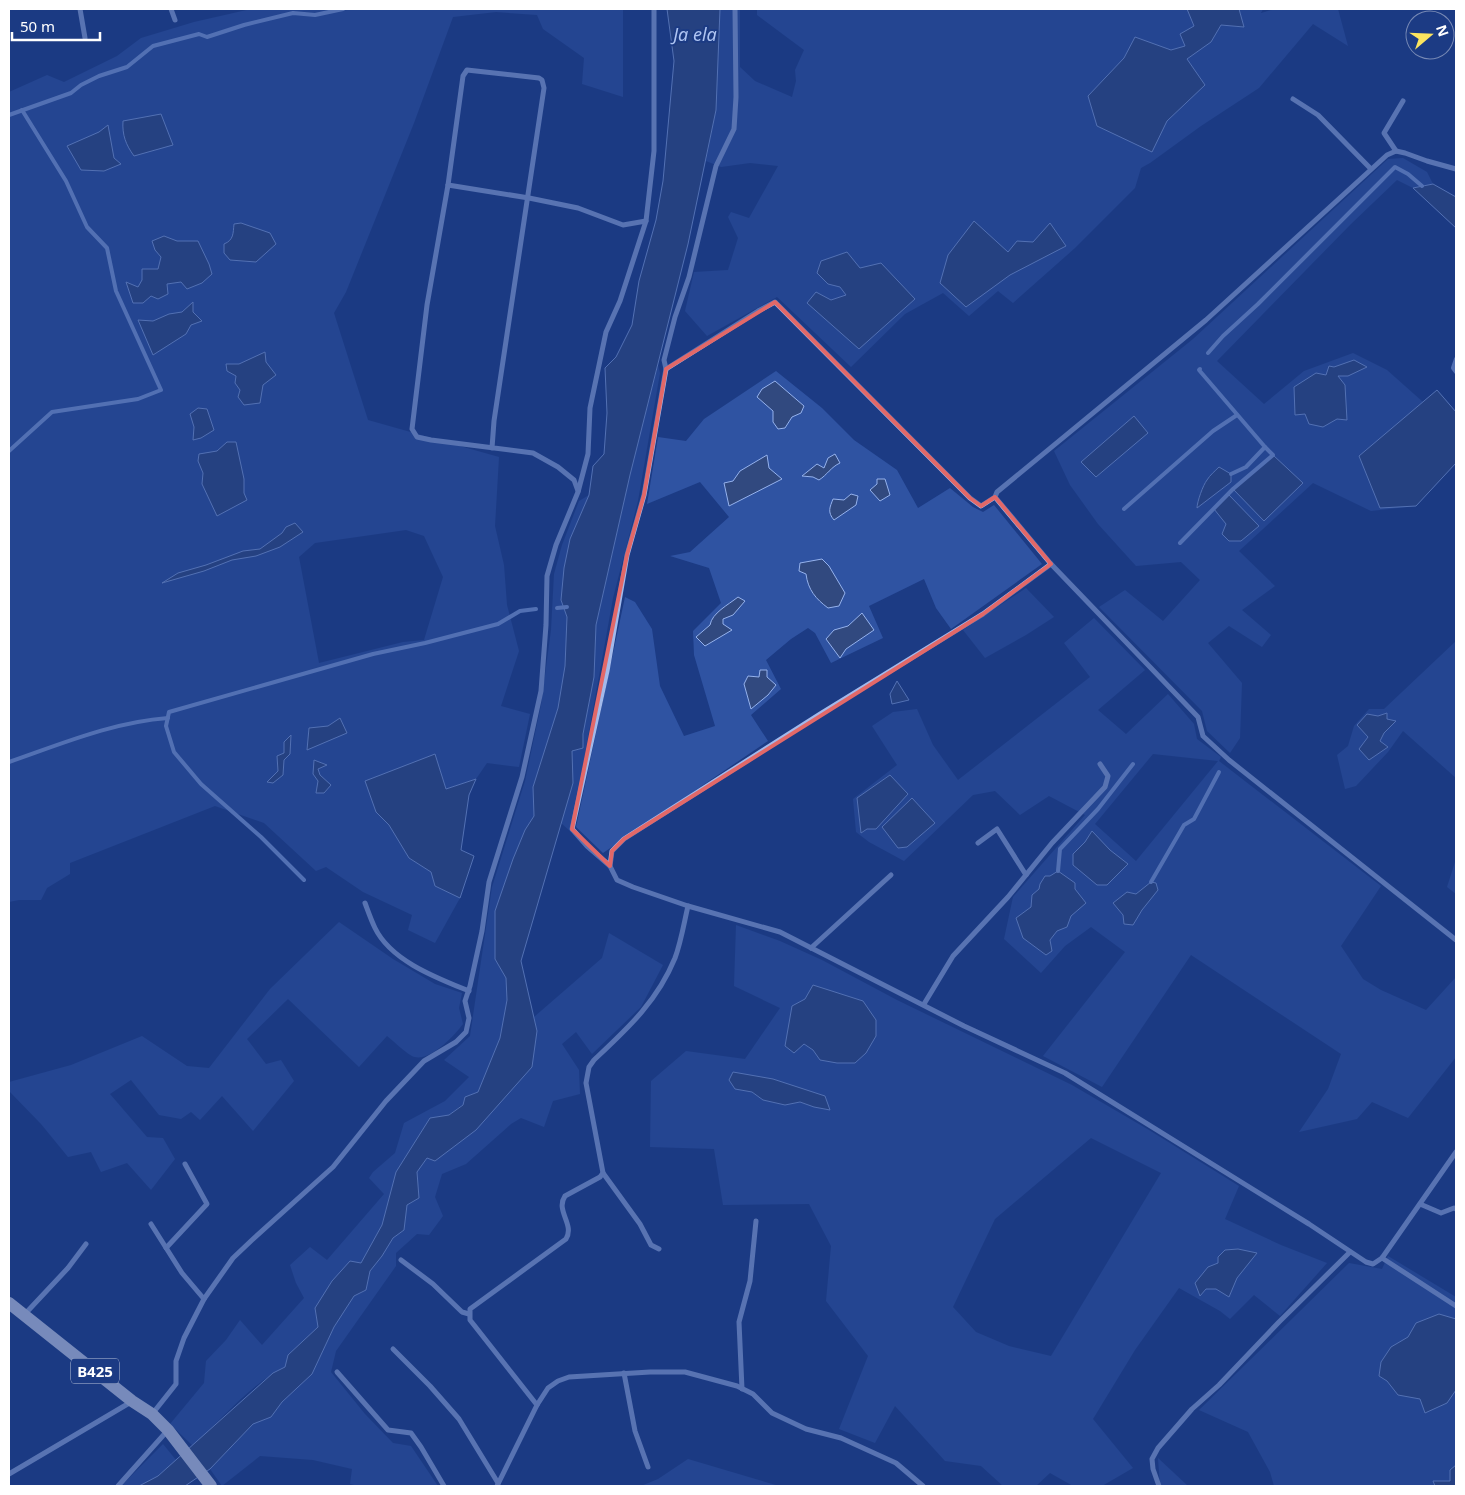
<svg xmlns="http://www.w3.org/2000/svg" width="1465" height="1495" viewBox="0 0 1465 1495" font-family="'Noto Sans',sans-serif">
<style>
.green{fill:#2f53a2;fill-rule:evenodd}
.water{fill:#31497f;stroke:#95b2ed}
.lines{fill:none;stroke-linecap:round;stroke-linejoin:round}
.stream{stroke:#95b2ed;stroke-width:4}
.minor{stroke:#a2b9eb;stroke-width:5}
.primary{stroke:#e6ecfe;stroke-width:12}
.marked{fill:none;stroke:#e26868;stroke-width:4;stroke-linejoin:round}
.labels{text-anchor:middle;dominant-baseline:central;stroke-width:4;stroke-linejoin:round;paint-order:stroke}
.shield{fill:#1c3b84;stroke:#bbc4da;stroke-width:1}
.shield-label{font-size:15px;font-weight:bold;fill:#fff}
.water-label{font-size:18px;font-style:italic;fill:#aec4f2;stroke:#1c3b84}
</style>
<rect width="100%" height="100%" fill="#1c3b84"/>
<!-- green -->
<g class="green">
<path d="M251,9h372v88l-41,-13 2,-26 -41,-29 -6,-14 -41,-3 -43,5 -39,106 -68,169 -12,21 34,107 131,37 -4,69 9,39 3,40 12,46 -18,55 29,8 -11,53 -32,-4 -11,16 -30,10 -11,-35 -59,58 13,13 20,33 22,14 4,14 25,12 -25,45 -27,-13 4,-15 -49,-23 -37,-25 -10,4 -52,-48 -49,-17 -145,57v11l-23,14 -6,12h-22l-10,2v-810l38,-17 17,7 53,-26 24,-18 53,-16zM406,530l18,6 19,41 -19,63 -21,2 -84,21 -20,-106 16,-14z"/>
<polygon points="720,9 740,9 740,67 755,81 792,97 796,81 795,70 804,50 757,15 757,9 1187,9 1194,26 1185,46 1171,50 1135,38 1124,58 1088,96 1167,121 1205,85 1187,59 1211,42 1221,25 1244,27 1239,9 1263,9 1261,13 1275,9 1338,9 1348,46 1313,24 1259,88 1201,126 1150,163 1141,168 1135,188 1075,248 1013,303 998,291 969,316 943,293 905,314 851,367 777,297 707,336 685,311 694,272 728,270 738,238 728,217 731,212 749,218 778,166 750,163 721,167 706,161 716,110"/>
<polygon points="1403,158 1427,172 1433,184 1413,188 1397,180 1351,224 1217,361 1264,404 1304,371 1353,353 1387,370 1423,402 1437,390 1456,412 1456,463 1416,506 1371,511 1313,483 1239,551 1275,586 1242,610 1271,635 1262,647 1229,626 1208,643 1242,683 1240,738 1230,753 1207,731 1202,711 1099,607 1125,590 1163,621 1200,580 1181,562 1136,566 1098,524 1070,485 1054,451 1193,339 1388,159"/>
<polygon points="658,365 660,373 638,501 613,598 571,832 561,823 573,783 572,750 583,748 583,735 594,677 596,625 630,475"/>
<polygon points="776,371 822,408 854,440 897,470 918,508 950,488 973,507 983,512 994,505 1042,564 951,629 936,608 924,579 869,606 883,638 831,663 815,633 808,628 791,639 766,660 781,689 751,715 768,741 603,853 576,827 625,597 635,602 652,629 660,686 684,736 715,726 694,655 693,631 721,603 709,568 670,556 690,552 729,517 700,482 647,504 658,437 686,441 704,419"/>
<path d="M589,495l-19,44 -9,61 6,17 -2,49 -7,42 -25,79 1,29 -9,14 -12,29 -18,52v48l11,19 1,22 -7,38 -22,54 -13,5 -2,7 -14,11 -19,3 -34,54 -14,53 -21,38 -11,-1 -35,46 3,19 -30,28 -3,12c-32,15 -66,54 -92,79l-23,-22 34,-41 2,-22 20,-21 14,-20 22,25 42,-47 -8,-15 -6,-18 20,-18 17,13 57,-66 -15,-16 4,-6 22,-19 9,-30 41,-22 24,-24 -25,-17 26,-24 22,-149 33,-106 16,-76 10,-75 3,-56 8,-29 17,-44z"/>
<polygon points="1026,588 1054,617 1026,635 985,658 963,630"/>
<path d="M1094,618l51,52 -47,40 28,24 42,-40 26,30 3,15 24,18 -2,4 162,125 -40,60 22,33 18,11 45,20 30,-33v80l-48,61 -36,-16 -15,17 -58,13 29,-43 13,-35 -150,-99 -89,132 -59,-31 82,-104 -34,-25 -26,19 -24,27 -37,-34 9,-42 72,-82 -36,-19 -29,19 -25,-24 -22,4 -69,66 -35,-19 -13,-10 -3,-33 44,-34 -25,-39 21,-14 24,-3 16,36 25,35 132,-103 -26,-34zM1153,754l65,7 -82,100 -41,-37z"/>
<polygon points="1456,641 1456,778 1403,731 1388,752 1356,786 1345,789 1337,755 1348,746 1354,726 1369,709 1384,709"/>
<polygon points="1456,859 1456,894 1447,887"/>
<path d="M339,922l54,37 42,25 27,9 -3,15 4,16c-9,12 -35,40 -51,32 -9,-5 -17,-14 -25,-20l-28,31 -71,-68 -41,40 19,25 15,-4 13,21 -41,50 -31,-35 -22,24 -9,-8 -10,7 -22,-4 -28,-35 -21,14 37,43 16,1 12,21 -24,31 -24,-27 -26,9 -10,-20 -23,5 -27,-33 -32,-33v-9l62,-17 71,-29 45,30 22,2 61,-79z"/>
<path d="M736,925l44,16 42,19 75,40 175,85 77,45 90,56 -14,33 56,26 46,18 -47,53 -26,-21 -24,24 -10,-8 -41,-23 -44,62 -42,69 40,49 -31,18h-29l-23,-13 -14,13h-33l-22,-20 -36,-5 -50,-55 -20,37 -36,-14 29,-73 -42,-55 5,-55 -22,-42 -86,1 -9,-56 -64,-2 1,-66 35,-30 59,8 35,-51 -46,-22zM813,985l50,16 -42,59 -8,-10 -10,-6zM768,1078l57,18 5,14 -16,-3 -14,-5 -16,3 -21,-5 -11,-8zM1091,1138l70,35 -110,183 -42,-10 -33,-14 -23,-25 42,-88z"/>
<polygon points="609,933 663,965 641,1007 592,1054 576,1032 562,1044 579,1070 580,1094 553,1101 544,1127 521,1118 511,1124 466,1164 442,1174 435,1197 443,1216 429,1235 417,1234 396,1253 396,1266 336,1351 331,1372 365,1414 393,1443 411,1446 438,1486 358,1486 350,1484 352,1469 313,1460 260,1456 222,1486 210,1469 253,1424 271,1417 282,1402 312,1374 334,1327 354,1296 366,1290 370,1271 382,1256 393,1238 404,1230 407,1205 419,1198 417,1172 427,1158 513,1087 532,1067 537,1031 534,1017 602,958"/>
<polygon points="1388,1256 1456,1297 1456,1486 1274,1486 1270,1472 1248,1432 1199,1410 1349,1263 1382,1269"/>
<polygon points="163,1444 176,1460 158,1476 139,1486 121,1486"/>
<polygon points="1158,1458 1188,1486 1160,1486"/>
<polygon points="688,1459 779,1486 641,1486 658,1479"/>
</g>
<!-- water -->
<g class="water">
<polygon points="667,9 720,9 716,110 688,244 630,475 596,625 594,677 583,734 583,748 572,751 573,783 521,961 537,1031 532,1067 476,1130 435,1161 427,1158 417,1172 419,1198 407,1205 404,1230 393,1238 382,1256 370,1271 366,1290 354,1296 334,1327 312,1374 282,1402 271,1417 253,1424 210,1469 185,1486 139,1486 158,1476 273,1373 285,1367 288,1355 318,1327 315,1308 332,1281 350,1261 361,1263 382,1225 396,1172 430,1118 449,1115 463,1105 465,1097 478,1092 500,1038 507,1000 506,978 495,959 495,911 513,859 525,830 534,816 533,787 558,708 565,666 567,617 561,600 564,568 570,539 589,495 593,466 604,454 607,413 605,368 616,357 632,325 639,281 656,220 663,181 674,61"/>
<polygon points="1187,9 1239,9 1244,27 1221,25 1211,42 1187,59 1205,85 1167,121 1152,152 1097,126 1088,96 1124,58 1135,37 1171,50 1185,46 1180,34 1194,26"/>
<path d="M161,114l12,31 -39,11c-8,-11 -12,-21 -11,-35z"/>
<polygon points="108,125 114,158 121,164 104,171 81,170 67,146 99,132"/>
<polygon points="1433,184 1456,197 1456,228 1413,188"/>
<polygon points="974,221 1008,252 1017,241 1033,242 1050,223 1066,246 1010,275 966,307 940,283 948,255"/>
<path d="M241,223l29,10 6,11 -20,18 -26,-2 -6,-7v-9c10,-4 9,-11 10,-20z"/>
<polygon points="164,236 177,241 198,241 209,264 212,274 202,283 187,289 181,282 167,284 168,294 158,299 151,296 143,303 133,303 126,282 138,287 142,280 142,269 158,269 161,257 155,250 152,241"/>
<polygon points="847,252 860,268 881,263 915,299 859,349 807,303 816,292 831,300 846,295 840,287 828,284 817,273 821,261"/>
<polygon points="193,302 193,312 202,321 191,325 186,334 153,355 138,320 153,321 169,314 182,312"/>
<polygon points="265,352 266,362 276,375 263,385 260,403 244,405 238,397 240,390 235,383 236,376 227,371 226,364 239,364"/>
<polygon points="1354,360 1367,367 1348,376 1338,376 1345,385 1347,420 1337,419 1323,427 1309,424 1305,414 1295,415 1294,387 1316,373 1326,375 1329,366 1334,367"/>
<polygon points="775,381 804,406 801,413 792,417 785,428 778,429 773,422 773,411 757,397 762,389"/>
<polygon points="1437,390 1456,412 1456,463 1416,506 1380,508 1359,456"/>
<polygon points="198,408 207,409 214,430 201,438 193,440 194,427 190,414"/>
<polygon points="1134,416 1148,433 1096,477 1081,462"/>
<polygon points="227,442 236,442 244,479 244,493 247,500 217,516 202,484 203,473 198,461 199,454 217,451"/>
<path d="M835,454l5,9c-9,4 -13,12 -21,17l-6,-3 -11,-1 15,-12 7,4 4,-10z"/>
<polygon points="767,455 769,468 782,479 729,506 724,483 733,481 740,471"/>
<polygon points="1273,455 1303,483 1264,521 1233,489"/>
<path d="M1219,467l12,7v8l-34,26c0,-6 6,-23 10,-28 3,-5 8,-9 12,-13z"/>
<polygon points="877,479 885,479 890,495 880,501 870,490 877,484"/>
<path d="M851,494l7,2 -2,9 -22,15c-7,-8 -4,-13 -1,-21l11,1z"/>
<polygon points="1229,495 1259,526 1241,541 1229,541 1222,534 1226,524 1214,509"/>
<polygon points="295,523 303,532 280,547 256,556 232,560 204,571 162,583 178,573 206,565 243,551 260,549 282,533 286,527"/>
<path d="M822,559l7,7 16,27 -6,13 -11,2c-12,-9 -20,-18 -22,-34l-7,-3 1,-8z"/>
<path d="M738,597l7,4 -12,14 -10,4v5l9,6 -27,16 -9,-9 14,-12c2,-12 18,-20 28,-28z"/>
<polygon points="862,613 874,630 846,649 840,658 826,639 834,630 848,626"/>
<polygon points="760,670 767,670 767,677 776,685 768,695 751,709 744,684 748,676 759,677"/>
<polygon points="897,681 909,700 892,704 890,694"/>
<polygon points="1387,713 1387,719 1396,721 1384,733 1380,741 1388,747 1369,760 1359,749 1368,737 1357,725 1367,714 1378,716"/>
<polygon points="340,718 347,733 307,750 309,728 328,726"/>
<polygon points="291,735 290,754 284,760 283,775 273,783 267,782 278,771 277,756 284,753 284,742"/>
<polygon points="435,754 446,789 476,779 469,795 461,850 474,856 460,898 435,886 431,872 409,858 389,825 376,812 365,781"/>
<polygon points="314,760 327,765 318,769 320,775 331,785 324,793 316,793 318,781 313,774"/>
<polygon points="890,775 908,794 876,829 867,829 861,833 857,798"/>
<polygon points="912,798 935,823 907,847 898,848 882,827"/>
<polygon points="1092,831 1110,850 1128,864 1107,885 1097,885 1073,865 1073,854 1085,842"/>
<polygon points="1058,871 1075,883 1075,889 1086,903 1071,916 1067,927 1057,931 1050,940 1052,951 1046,955 1023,938 1016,918 1031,907 1032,895 1039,889 1040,884 1045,876 1050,876"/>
<polygon points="1151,882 1156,883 1158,890 1142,910 1133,925 1124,924 1123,915 1113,903 1127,892 1136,894"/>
<polygon points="813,985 863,1001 876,1020 876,1036 866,1053 855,1063 837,1063 820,1060 813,1050 804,1044 794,1053 785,1046 792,1006 805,999"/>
<polygon points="733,1072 773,1079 825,1096 830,1110 814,1107 800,1102 785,1105 763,1100 752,1092 735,1089 729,1080"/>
<polygon points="1238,1249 1257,1253 1237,1278 1229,1297 1216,1289 1206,1289 1200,1296 1195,1283 1208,1267 1218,1263 1218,1257 1225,1250"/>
<polygon points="1439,1314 1456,1319 1456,1390 1447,1403 1425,1413 1420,1399 1398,1395 1387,1381 1379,1376 1381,1362 1391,1347 1408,1337 1416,1323"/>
<polygon points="1456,1465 1456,1486 1435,1486 1433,1481 1450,1481 1450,1470"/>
</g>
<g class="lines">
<!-- stream -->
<g class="stream">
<polyline points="9,115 71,93 81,85 99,76 127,67 153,46 199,34 207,37 244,25 293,13 315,15 343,9"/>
<polyline points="1208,353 1223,336 1258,304 1395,167 1408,174 1422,186"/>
<polyline points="1456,359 1453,368 1456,372"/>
<polyline points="1200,369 1199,370 1265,447 1246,467 1231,474"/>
<polyline points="9,451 52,412 138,399 161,390 116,291 107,248 87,227 66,181 22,110"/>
<polyline points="1124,509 1213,431 1237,415"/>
<polyline points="1180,543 1233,489 1273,455 1265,447"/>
<polyline points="557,608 567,607"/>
<path d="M9,762c52,-18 104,-40 159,-44"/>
<polyline points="1058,871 1060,849 1098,809 1133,764"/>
<polyline points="304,880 261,837 201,784 174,752 166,726 169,712 373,654 425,643 498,624 520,611 536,609"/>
<polyline points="1151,882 1184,825 1194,819 1219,772"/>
</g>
<!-- minor -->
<g class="minor">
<polyline points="80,9 85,38"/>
<polyline points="171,9 175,20"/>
<polyline points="735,9 736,97 734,129 716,166 689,277 675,317 664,360 666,369 644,495 627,555 607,671 572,829 587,846 610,866 617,880 633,887 688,906 780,932 964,1026 1065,1073 1309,1224 1366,1262 1373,1264 1382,1258 1456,1152"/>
<polyline points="1293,99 1318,115 1371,169"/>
<polyline points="1396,151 1384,133 1403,101"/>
<polyline points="448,185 529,198 578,208 623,225 646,221"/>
<polyline points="666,369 758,311 775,302 970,498 981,506 995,497 997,492 1206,320 1387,155 1396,151 1405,153 1427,161 1456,169"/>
<polyline points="492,448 494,421 544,88 542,80 539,78 467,70 463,76 448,185 427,305 412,429 417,437 431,440 533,453 558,467 574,480 578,491"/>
<polyline points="995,497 1051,564 1198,717 1203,736 1229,760 1456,940"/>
<polyline points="978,843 997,829 1026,875"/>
<polyline points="610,866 612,851 624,839 820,714 983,614 1051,564"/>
<path d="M365,903c3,8 6,17 10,25 16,33 62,50 94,63"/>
<polyline points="811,948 891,875"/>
<polyline points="924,1004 953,956 1008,897 1052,843 1105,787 1108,776 1100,764"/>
<polyline points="603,1173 640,1224 651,1245 659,1249"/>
<polyline points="1420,1204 1441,1213 1454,1208 1456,1209"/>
<polyline points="151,1224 182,1273 204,1299"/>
<polyline points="166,1248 207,1204 185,1164"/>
<polyline points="1382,1258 1456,1306"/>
<polyline points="401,1260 433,1284 462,1312 469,1314"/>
<polyline points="24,1315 68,1268 86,1244"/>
<polyline points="393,1349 430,1386 459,1419 498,1483"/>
<polyline points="337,1372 388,1430 411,1433 421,1447 444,1486"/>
<polyline points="624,1373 635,1431 648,1467"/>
<polyline points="742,1389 739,1322 750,1281 756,1221"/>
<path d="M537,1405l-63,-80 -4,-5v-11l96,-70c9,-15 -11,-28 -1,-43l35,-19 3,-4 -17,-90 3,-16 5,-7c33,-31 63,-58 81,-102 6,-16 9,-35 13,-52"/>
<polyline points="153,1413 176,1384 176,1361 184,1338 204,1299 233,1258 252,1240 333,1167 386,1101 424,1061 456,1042 466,1032 469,1018 465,1001 470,986 482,931 489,882 522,777 541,691 546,625 547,576 556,545 578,492 588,454 590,408 606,332 620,301 646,221 654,151 654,9"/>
<polyline points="9,1474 131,1402"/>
<polyline points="118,1486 168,1430"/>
<polyline points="497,1486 537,1405 548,1388 558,1381 569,1377 650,1372 685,1372 737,1386 753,1394 772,1413 806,1429 841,1438 896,1463 923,1486"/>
<polyline points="1159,1486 1153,1469 1152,1459 1158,1448 1192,1409 1219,1385 1279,1322 1350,1252"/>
</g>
<!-- primary -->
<polyline class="primary" points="9,1303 132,1401 152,1414 168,1430 211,1486"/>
</g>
<!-- marked area -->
<path d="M0 0H1465V1495H0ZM775,302l195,196 11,8 14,-9 56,67 -68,50 -359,225 -12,12 -2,15 -38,-37 55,-274 17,-60 22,-126z" fill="#1c3b84" fill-opacity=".55" fill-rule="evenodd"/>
<path class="marked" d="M775,302l195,196 11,8 14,-9 56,67 -68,50 -359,225 -12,12 -2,15 -38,-37 55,-274 17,-60 22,-126z"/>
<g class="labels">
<!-- shield labels -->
<rect class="shield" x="71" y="1358.5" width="48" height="25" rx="4"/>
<g class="shield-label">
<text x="95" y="1371">B425</text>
</g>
<!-- water labels -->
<g class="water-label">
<text x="695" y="34">Ja ela</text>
</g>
</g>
<!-- border -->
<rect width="1465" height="1495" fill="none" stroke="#ffffff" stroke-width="20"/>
<!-- north arrow -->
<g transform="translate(1430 35) rotate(71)"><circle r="24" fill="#1c3b84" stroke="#7789b5"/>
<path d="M0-4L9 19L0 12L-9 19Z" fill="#fbe45f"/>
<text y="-8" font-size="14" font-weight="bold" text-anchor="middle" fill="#ffffff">N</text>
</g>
<!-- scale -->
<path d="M12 32v8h88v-8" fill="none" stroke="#ffffff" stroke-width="2.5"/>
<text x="20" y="32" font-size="15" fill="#ffffff" stroke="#1c3b84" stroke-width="4" paint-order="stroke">50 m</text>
</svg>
